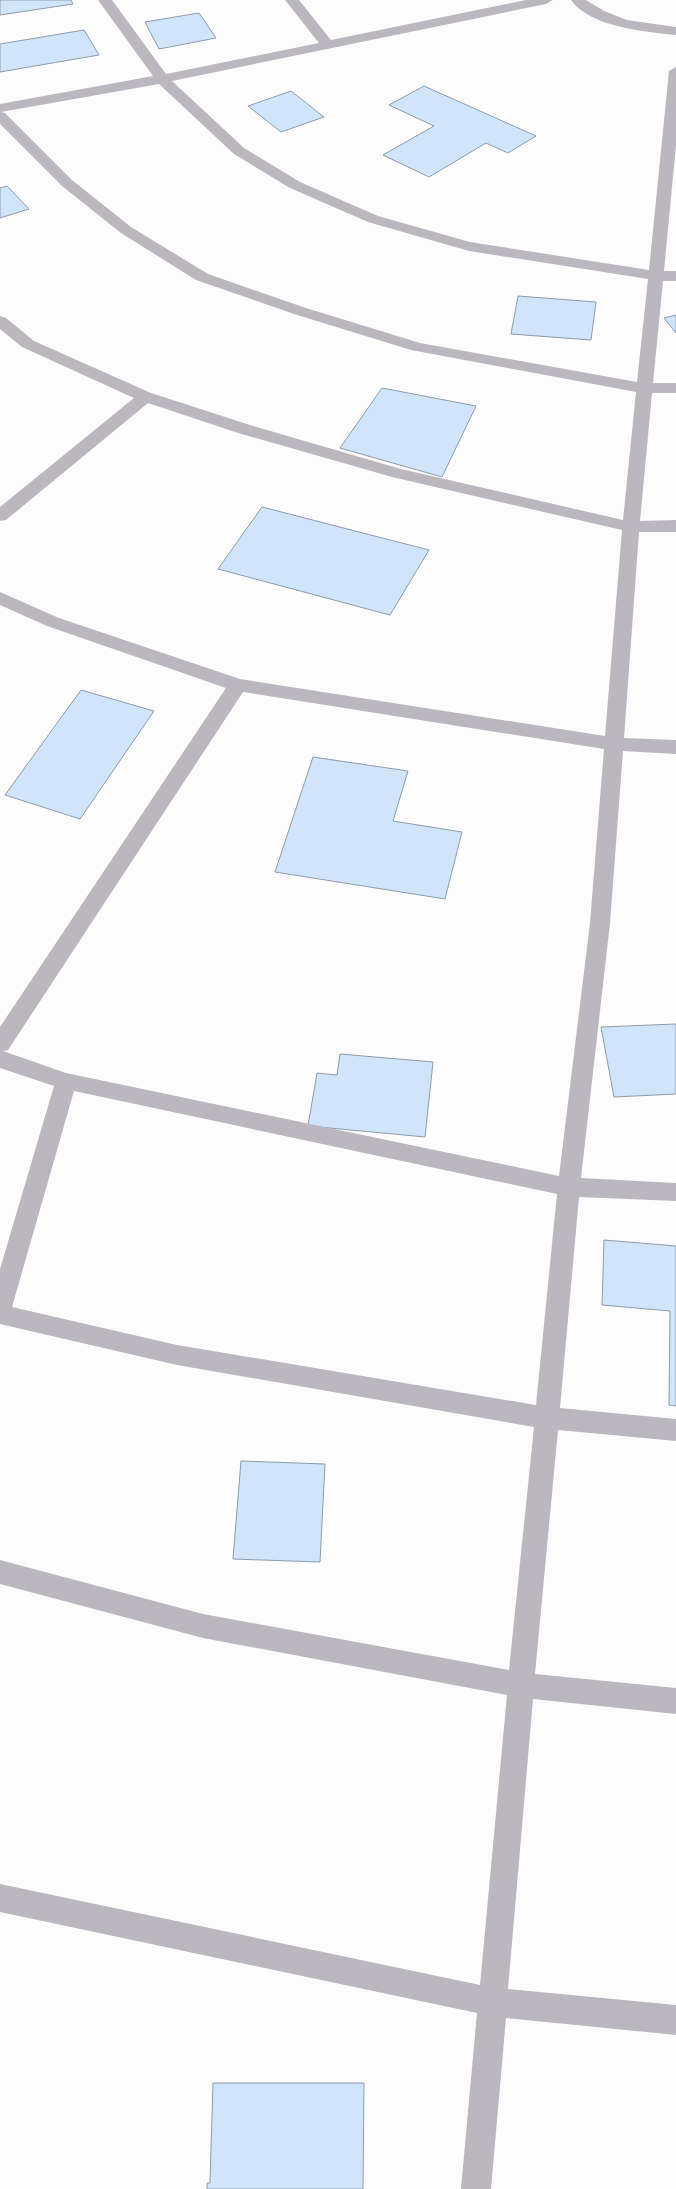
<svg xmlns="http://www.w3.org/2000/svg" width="676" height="2189" viewBox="0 0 676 2189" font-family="'Varela Round',sans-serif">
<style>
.building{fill:#d1e5fa;stroke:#8d9baa}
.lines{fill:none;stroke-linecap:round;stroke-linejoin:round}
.street{fill:#bbb7bf;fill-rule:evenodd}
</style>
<rect width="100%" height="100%" fill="#fcfcfc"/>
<!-- building -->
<g class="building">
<polygon points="0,0 71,0 73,4 0,15"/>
<polygon points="199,13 216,38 159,49 145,22"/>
<polygon points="84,30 99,55 0,72 0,44"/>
<polygon points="424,86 536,136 508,153 486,143 429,177 383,155 434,126 389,105"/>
<polygon points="291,91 324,117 281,132 248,106"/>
<polygon points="7,186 29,209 0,218 0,188"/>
<polygon points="518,296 596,302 591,340 511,334"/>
<polygon points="676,315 676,333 664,318"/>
<polygon points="382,388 476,406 442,477 340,448"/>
<polygon points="262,507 429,550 390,615 218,569"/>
<polygon points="81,690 154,711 80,819 5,795"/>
<polygon points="313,757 408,771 393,821 462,832 445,899 275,872"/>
<polygon points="676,1024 676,1094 614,1097 601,1027"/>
<polygon points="340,1054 433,1062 425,1137 308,1126 317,1073 337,1075"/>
<polygon points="604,1240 676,1246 676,1406 669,1405 670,1311 602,1305"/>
<polygon points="241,1461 325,1464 320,1562 233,1559"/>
<polygon points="213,2083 364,2083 363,2189 207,2189 207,2183 210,2183"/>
</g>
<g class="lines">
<!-- street -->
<g class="street">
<path d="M98,0h14l54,74 153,-31 -34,-43h14l32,40 195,-40h27l-7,4 -374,77 72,67 56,34 78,34 92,26 179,28 20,-199 7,-4v78l-12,126h12v10h-13l-10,102h23v10h-24l-12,128 36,-1v12h-37l-15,206 52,2v14l-53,-3 -13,172 -29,255 95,5v18l-97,-4 -19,211 116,11v22l-118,-11 -23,244 141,14v26l-143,-15 -25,290 168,16v30l-170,-17 -15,171h-30l16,-176 -477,-101v-28l480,101 27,-290 -304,-57 -203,-54v-24l203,54 306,56 25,-243 -357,-62 -177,-41v-55l54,-183 -54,-18v-41l226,-339 -179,-62 -47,-21v-13l59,26 181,61 365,57 17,-206 -230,-53 -154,-44 -90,-30 -142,117 -6,1v-14l134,-109 -112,-51 -22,-18v-13l6,2 28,23 117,52 99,32 151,44 222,51 13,-128 -225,-42 -117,-36 -98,-34 -75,-47 -59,-47 -62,-62v-20l153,-28zM159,84l75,70 56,34 78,34 101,29 179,28 -11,103 -217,-39 -114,-35 -98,-34 -77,-47 -59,-47 -67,-67 -4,-1zM243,692l361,57 -14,174 -31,253 -493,-103 -63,-22 5,-1zM74,1091l483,103 -21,211 -359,-60 -165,-38z"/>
<path d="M571,0h15l18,11 23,9 49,7v8c-30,-3 -86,-8 -105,-35z"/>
</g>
</g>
</svg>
